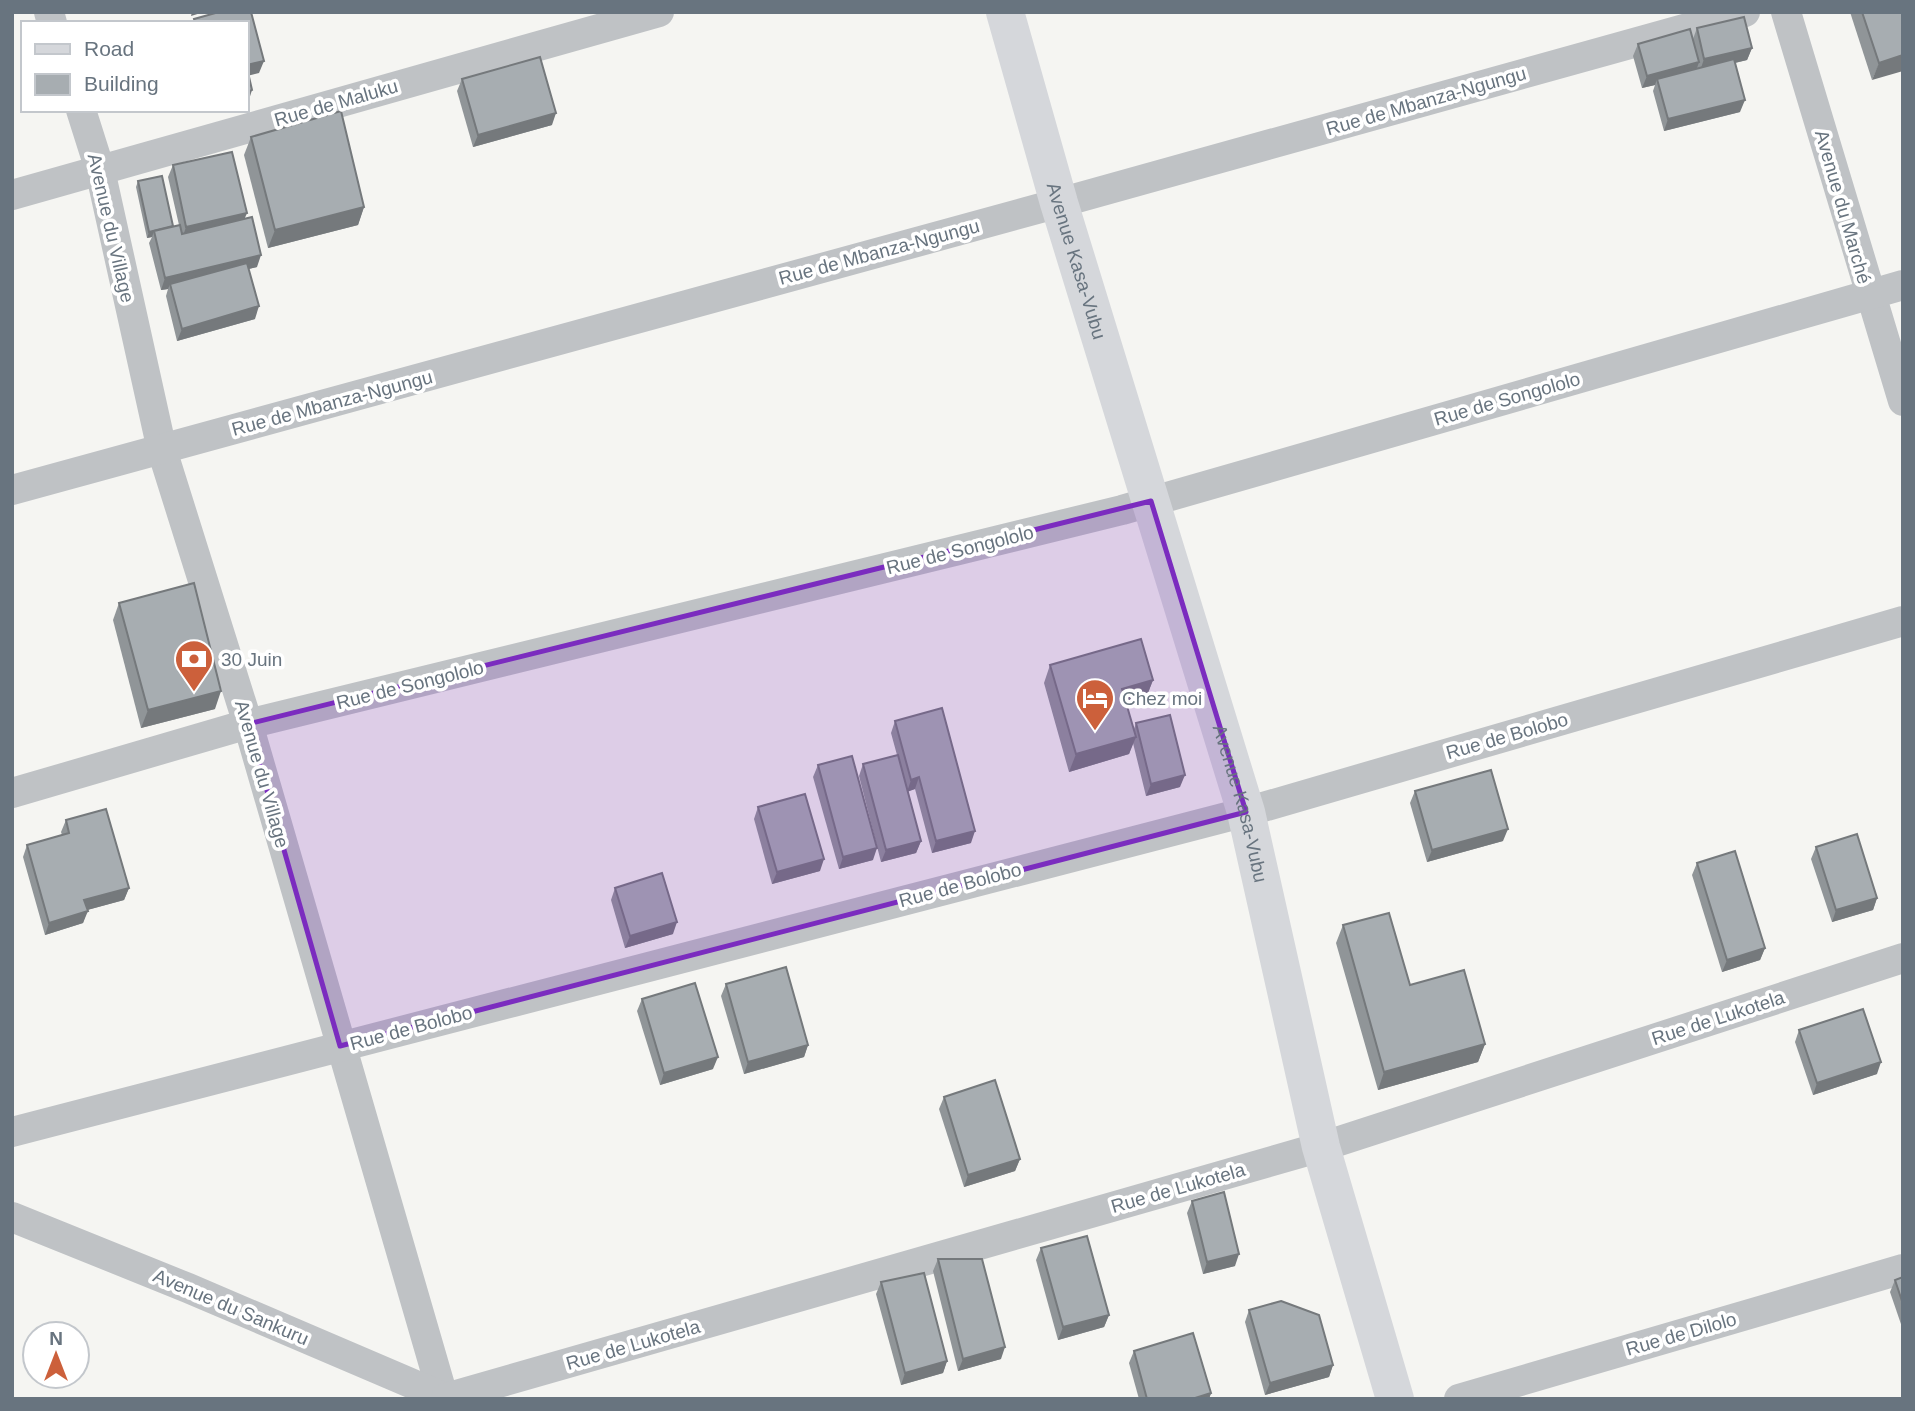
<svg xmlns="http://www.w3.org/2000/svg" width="1915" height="1411" viewBox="0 0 1915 1411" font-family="Arial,sans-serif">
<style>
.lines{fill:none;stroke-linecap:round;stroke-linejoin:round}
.minor{stroke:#bfc2c5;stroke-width:30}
.primary{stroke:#d5d7db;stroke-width:38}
.wall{fill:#909598}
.shaded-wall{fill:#75797c}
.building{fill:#a7adb1;stroke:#75797c;stroke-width:2}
.marked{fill:#7b2cbf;fill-opacity:0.2;stroke:#7b2cbf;stroke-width:5;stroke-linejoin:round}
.labels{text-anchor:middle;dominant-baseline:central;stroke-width:7;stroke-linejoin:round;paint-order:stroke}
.street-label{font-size:19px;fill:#68747f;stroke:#fff}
.poi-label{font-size:19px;fill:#68747f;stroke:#fff;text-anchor:start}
</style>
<rect width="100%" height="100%" fill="#f5f5f2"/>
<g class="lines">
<!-- minor -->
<g class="minor">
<polyline points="49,12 52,23"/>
<polyline points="1786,12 1903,401"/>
<polyline points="81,110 100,170 162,450 248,724 443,1396"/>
<polyline points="12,195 659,12"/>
<polyline points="12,490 1059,203 1745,12"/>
<polyline points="12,793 248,724 1122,510 1903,285"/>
<polyline points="12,1132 1246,812 1903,621"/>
<polyline points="12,1217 188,1288 448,1399"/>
<polyline points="446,1398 1321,1147 1903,958"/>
<polyline points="1459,1399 1903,1269"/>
</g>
<!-- primary -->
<path class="primary" id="s1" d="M1005,12l54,191 187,609 75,335 74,252"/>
</g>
<!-- wall -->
<g class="wall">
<polygon points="1850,12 1903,12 1872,80"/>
<polygon points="1697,28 1752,48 1747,60 1735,63 1740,112 1664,131 1653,91 1655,85 1642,88 1633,56 1638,44 1693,39"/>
<polygon points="462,79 552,125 473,147 457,91"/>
<polygon points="251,137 364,207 358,225 268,248 244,155"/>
<polygon points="173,165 245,219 257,267 248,269 255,319 177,341 166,296 168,289 161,290 149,243 152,237 147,238 136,187 138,181 173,227 179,225 168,177"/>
<polygon points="119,603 215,709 141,728 113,620"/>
<polygon points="1050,665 1153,680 1146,698 1126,704 1134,729 1136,723 1180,787 1146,796 1133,743 1129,754 1069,772 1044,683"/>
<polygon points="895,721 971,843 932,853 915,789 908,791 921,841 916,853 881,862 859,776 863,764 897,755 891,733"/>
<polygon points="818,765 873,860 839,869 813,777"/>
<polygon points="1415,791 1503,841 1427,862 1410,803"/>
<polygon points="758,807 820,871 772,884 754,819"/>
<polygon points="66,820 129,888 124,900 87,910 83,923 45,935 23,857 27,845 62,835 61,832"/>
<polygon points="1816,847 1877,898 1873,910 1832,922 1811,859"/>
<polygon points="1697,863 1765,948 1760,960 1722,972 1692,875"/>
<polygon points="615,888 673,934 625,948 611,900"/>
<polygon points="1343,925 1410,985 1485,1044 1478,1062 1378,1090 1336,943"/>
<polygon points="726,984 808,1045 804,1057 744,1074 721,996"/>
<polygon points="642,999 713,1069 660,1085 637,1011"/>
<polygon points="1799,1030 1877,1074 1813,1095 1795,1042"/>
<polygon points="944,1097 1020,1159 1015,1171 964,1187 939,1109"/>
<polygon points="1192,1201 1235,1266 1203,1274 1187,1213"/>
<polygon points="1041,1248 1109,1315 1104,1327 1058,1340 1036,1260"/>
<polygon points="938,1259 1001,1359 958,1371 933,1271"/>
<polygon points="1903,1277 1903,1330 1890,1292 1895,1280"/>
<polygon points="881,1282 947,1361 943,1373 901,1385 876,1294"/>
<polygon points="1249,1310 1333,1365 1329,1377 1265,1395 1245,1322"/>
<polygon points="1134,1351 1211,1393 1209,1399 1139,1399 1129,1363"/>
</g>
<!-- shaded-wall -->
<g class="shaded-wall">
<polygon points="192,12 204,12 191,16"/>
<polygon points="1752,48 1747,60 1700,71 1704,59"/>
<polygon points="1903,55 1903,71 1872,80 1879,63"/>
<polygon points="264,61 259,73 247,76 247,65"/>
<polygon points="1699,62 1695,74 1657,79 1655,85 1642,88 1647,76"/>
<polygon points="252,90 248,103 247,103 247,92"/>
<polygon points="1745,100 1740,112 1664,131 1668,119"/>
<polygon points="556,113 552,125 473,147 478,135"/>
<polygon points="364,207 358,225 268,248 275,230"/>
<polygon points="247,213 242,225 182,239 186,227"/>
<polygon points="173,226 154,231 152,237 147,238 149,232"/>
<polygon points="261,255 257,267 171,288 170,284 168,289 161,290 165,278"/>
<polygon points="259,306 255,319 177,341 182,329"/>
<polygon points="1153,680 1146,698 1116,707 1122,689"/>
<polygon points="221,691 215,709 141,728 148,710"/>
<polygon points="1136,737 1129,754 1069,772 1076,754"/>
<polygon points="1185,775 1180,787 1146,796 1151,784"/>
<polygon points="919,777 915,789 907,792 911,780"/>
<polygon points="1508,829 1503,841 1427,862 1432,850"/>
<polygon points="975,831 971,843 932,853 936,841"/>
<polygon points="921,841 916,853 881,862 886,850"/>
<polygon points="877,848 873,860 839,869 843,857"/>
<polygon points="824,859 820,871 772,884 777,872"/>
<polygon points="129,888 124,900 80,912 84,900"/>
<polygon points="1877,898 1873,910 1832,922 1836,910"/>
<polygon points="88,911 83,923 45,935 49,923"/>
<polygon points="677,922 673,934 625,948 630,936"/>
<polygon points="1765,948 1760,960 1722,972 1727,960"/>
<polygon points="1485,1044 1478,1062 1378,1090 1384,1072"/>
<polygon points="808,1045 804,1057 744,1074 748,1062"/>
<polygon points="718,1057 713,1069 660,1085 664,1073"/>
<polygon points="1881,1062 1877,1074 1813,1095 1817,1083"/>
<polygon points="1020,1159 1015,1171 964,1187 968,1175"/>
<polygon points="1239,1254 1235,1266 1203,1274 1207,1262"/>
<polygon points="1109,1315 1104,1327 1058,1340 1063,1327"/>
<polygon points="1005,1347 1001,1359 958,1371 963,1359"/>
<polygon points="947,1361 943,1373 901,1385 905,1373"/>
<polygon points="1333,1365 1329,1377 1265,1395 1270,1383"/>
<polygon points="1211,1393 1209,1399 1192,1399"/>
</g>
<!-- building -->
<g class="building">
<polygon points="219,12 251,12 264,61 247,65 247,23 195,23 194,19"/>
<polygon points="1862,12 1903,12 1903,55 1879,63"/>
<polygon points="1744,17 1752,48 1704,59 1697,28"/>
<polygon points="1690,29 1699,62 1647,76 1638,44"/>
<polygon points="540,57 556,113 478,135 462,79"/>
<polygon points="1734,59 1745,100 1668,119 1657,79"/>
<polygon points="247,68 252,90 247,92"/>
<polygon points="341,111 364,207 275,230 251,137"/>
<polygon points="232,152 247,213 186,227 173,165"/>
<polygon points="162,176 173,226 149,232 138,181"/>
<polygon points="252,217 261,255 165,278 154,231 180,225 182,234"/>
<polygon points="247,263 259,306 182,329 170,284"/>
<polygon points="194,583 221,691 148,710 119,603"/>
<polygon points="1141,639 1153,680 1122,689 1136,737 1076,754 1050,665"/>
<polygon points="942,708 975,831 936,841 919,777 911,780 895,721"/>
<polygon points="1170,715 1185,775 1151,784 1136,723"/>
<polygon points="898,755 921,841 886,850 863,764"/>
<polygon points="852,756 877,848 843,857 818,765"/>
<polygon points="1491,770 1508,829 1432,850 1415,791"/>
<polygon points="805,794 824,859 777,872 758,807"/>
<polygon points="106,809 129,888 84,900 88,911 49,923 27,845 69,833 66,820"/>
<polygon points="1857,834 1877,898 1836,910 1816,847"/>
<polygon points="1735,851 1765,948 1727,960 1697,863"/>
<polygon points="662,873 677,922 630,936 615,888"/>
<polygon points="1389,913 1410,985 1464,970 1485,1044 1384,1072 1343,925"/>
<polygon points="786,967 808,1045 748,1062 726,984"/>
<polygon points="695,983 718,1057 664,1073 642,999"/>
<polygon points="1863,1009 1881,1062 1817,1083 1799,1030"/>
<polygon points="995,1080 1020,1159 968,1175 944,1097"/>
<polygon points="1224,1192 1239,1254 1207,1262 1192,1201"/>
<polygon points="1087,1236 1109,1315 1063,1327 1041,1248"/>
<polygon points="938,1259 982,1259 1005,1347 963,1359"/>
<polygon points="924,1273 947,1361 905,1373 881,1282"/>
<polygon points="1903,1277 1903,1304 1895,1280"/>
<polygon points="1281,1301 1319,1315 1333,1365 1270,1383 1249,1310"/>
<polygon points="1193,1333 1211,1393 1192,1399 1147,1399 1134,1351"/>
</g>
<!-- marked area -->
<path class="marked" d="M1151,501l95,311 -906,234 -92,-322z"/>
<!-- icons -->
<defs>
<symbol id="bank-pin" viewBox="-11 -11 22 30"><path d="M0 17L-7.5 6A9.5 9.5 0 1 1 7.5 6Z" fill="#cc603b" stroke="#fff"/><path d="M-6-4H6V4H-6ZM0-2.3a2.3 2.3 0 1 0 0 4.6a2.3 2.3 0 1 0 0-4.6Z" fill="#fff"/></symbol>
<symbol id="hotel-pin" viewBox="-11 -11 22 30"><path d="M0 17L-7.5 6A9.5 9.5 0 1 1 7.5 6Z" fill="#cc603b" stroke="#fff"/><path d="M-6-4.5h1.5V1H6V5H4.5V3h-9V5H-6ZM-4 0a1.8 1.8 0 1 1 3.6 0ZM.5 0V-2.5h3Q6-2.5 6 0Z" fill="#fff"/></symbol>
</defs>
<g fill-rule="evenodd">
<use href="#bank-pin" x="172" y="637" width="44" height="60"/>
<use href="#hotel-pin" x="1073" y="676" width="44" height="60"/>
</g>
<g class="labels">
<!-- street labels -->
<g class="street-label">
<text transform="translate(1426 101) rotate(-16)">Rue de Mbanza-Ngungu</text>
<text transform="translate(336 103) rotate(-16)">Rue de Maluku</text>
<text transform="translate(1843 207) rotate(74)">Avenue du Marché</text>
<text transform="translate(111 228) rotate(77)">Avenue du Village</text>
<text transform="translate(879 252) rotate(-15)">Rue de Mbanza-Ngungu</text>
<text stroke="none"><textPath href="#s1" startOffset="259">Avenue Kasa-Vubu</textPath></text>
<text transform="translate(1507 399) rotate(-16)">Rue de Songololo</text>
<text transform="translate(332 403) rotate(-15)">Rue de Mbanza-Ngungu</text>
<text transform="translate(960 550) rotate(-14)">Rue de Songololo</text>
<text transform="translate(410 685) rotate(-14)">Rue de Songololo</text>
<text transform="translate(1507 736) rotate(-16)">Rue de Bolobo</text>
<text transform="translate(262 774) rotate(74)">Avenue du Village</text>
<text stroke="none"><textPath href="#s1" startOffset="826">Avenue Kasa-Vubu</textPath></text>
<text transform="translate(960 885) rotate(-15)">Rue de Bolobo</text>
<text transform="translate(1718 1018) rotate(-18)">Rue de Lukotela</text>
<text transform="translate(411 1028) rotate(-15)">Rue de Bolobo</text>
<text transform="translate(1178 1188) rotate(-16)">Rue de Lukotela</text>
<text transform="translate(231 1307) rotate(23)">Avenue du Sankuru</text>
<text transform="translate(1681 1334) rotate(-16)">Rue de Dilolo</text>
<text transform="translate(633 1345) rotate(-16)">Rue de Lukotela</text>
</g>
<!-- poi labels -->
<g class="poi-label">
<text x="221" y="659">30 Juin</text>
<text x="1122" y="698">Chez moi</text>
</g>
</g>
<!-- border -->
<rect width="1915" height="1411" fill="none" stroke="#68747f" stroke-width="28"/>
<!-- legend -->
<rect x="21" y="21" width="228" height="91" fill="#ffffff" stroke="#c3c7cc" stroke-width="2"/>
<rect x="35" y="44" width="35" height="10" fill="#d5d7db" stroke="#c3c7cc" stroke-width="2"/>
<text x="84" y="56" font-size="21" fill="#68747f">Road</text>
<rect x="35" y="74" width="35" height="21" fill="#a7adb1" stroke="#c3c7cc" stroke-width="2"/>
<text x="84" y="91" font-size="21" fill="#68747f">Building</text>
<!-- north arrow -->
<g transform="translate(56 1355)"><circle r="33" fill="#ffffff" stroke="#c3c7cc" stroke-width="2"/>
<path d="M0-5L12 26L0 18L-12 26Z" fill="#cc603b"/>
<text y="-10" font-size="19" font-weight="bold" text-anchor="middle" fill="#68747f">N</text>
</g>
</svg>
